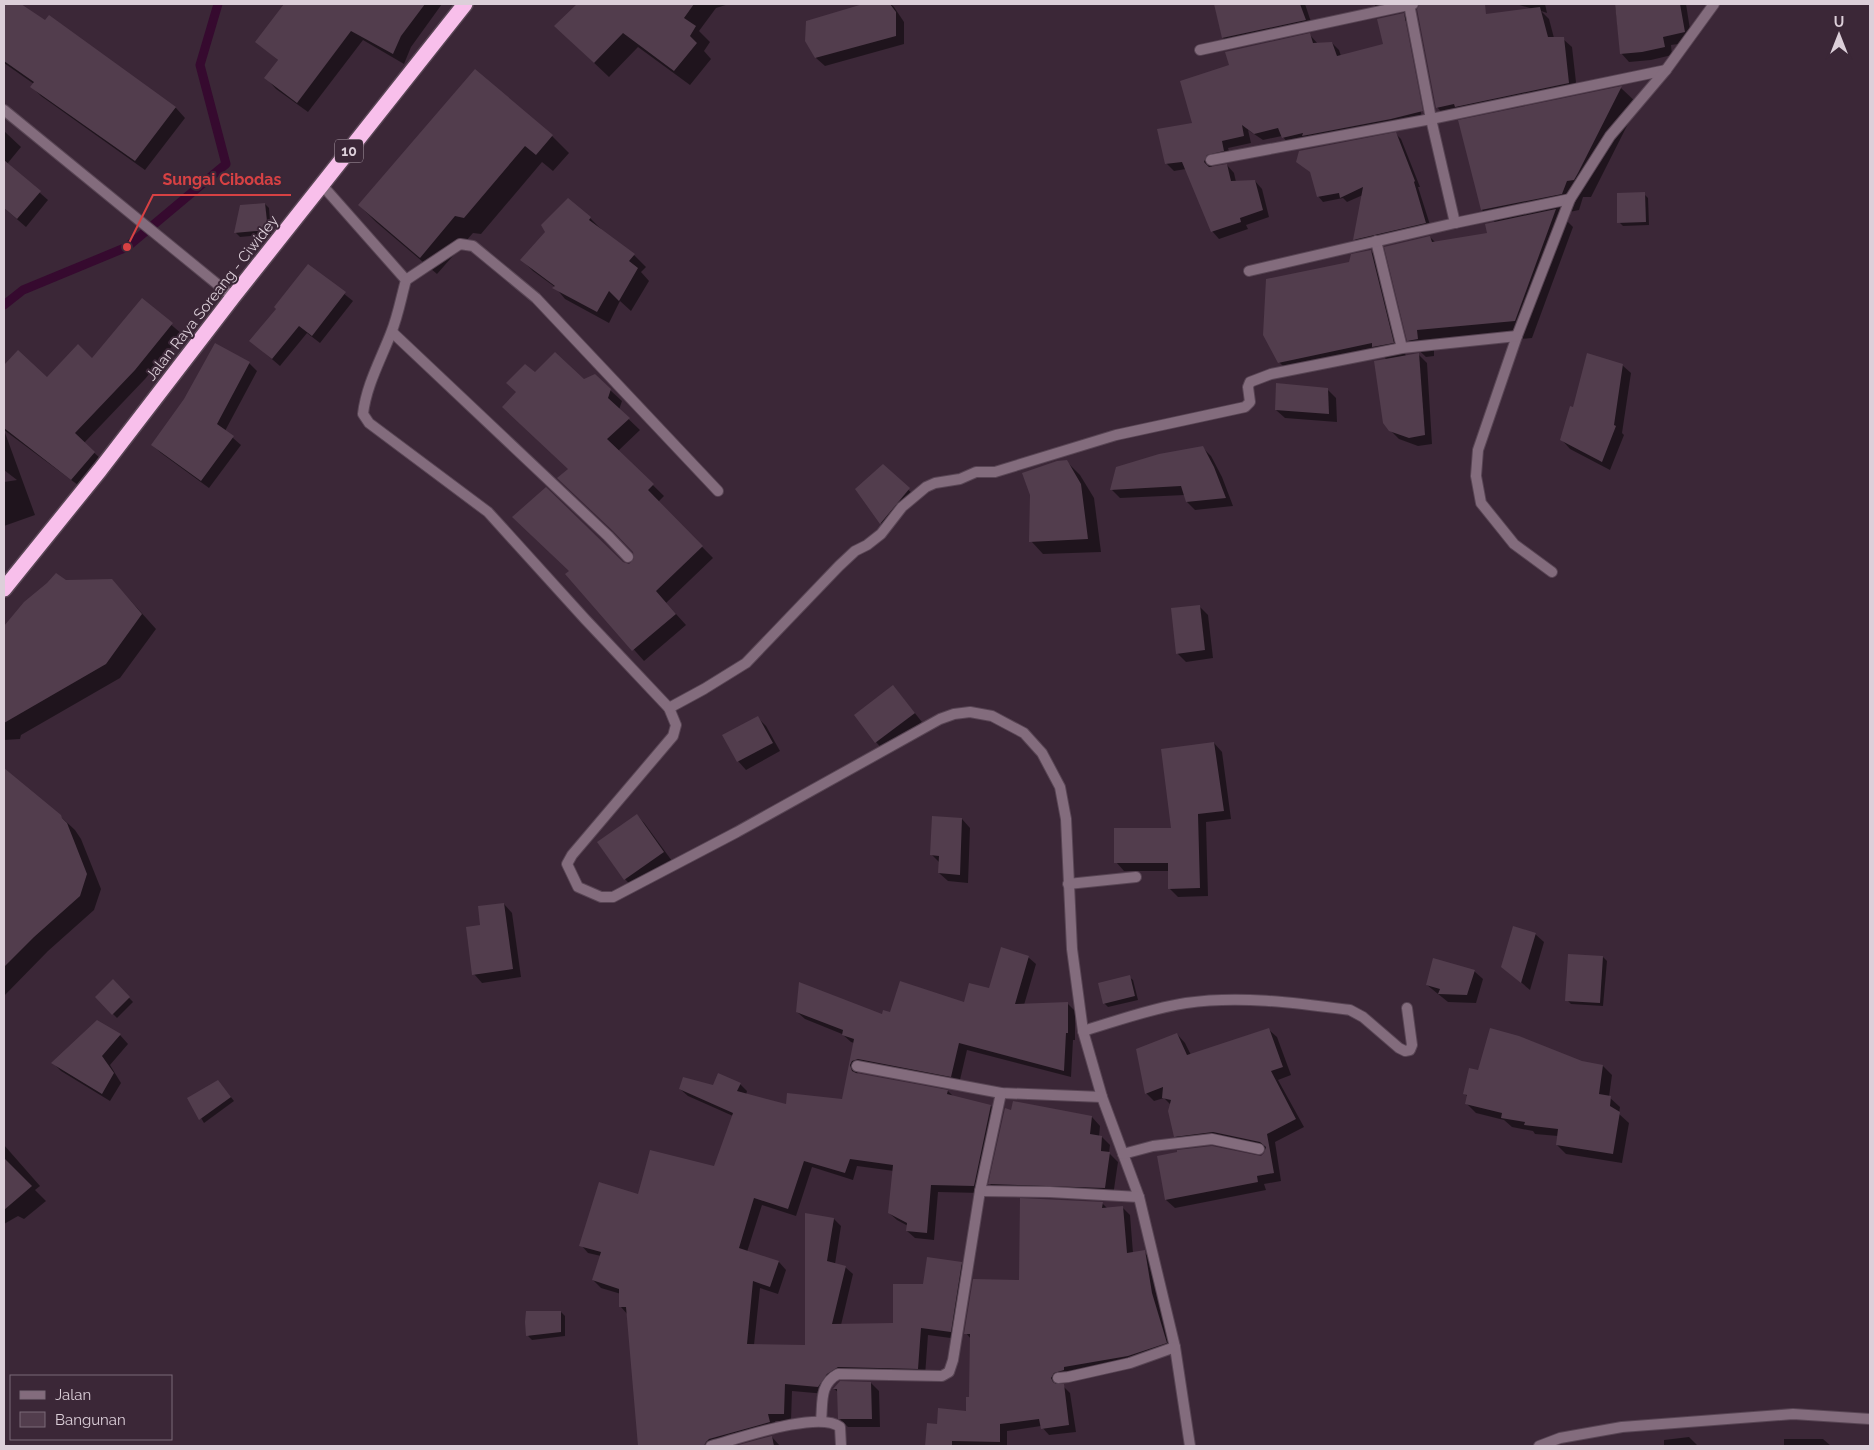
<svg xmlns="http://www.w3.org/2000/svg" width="1874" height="1450" viewBox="0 0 1874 1450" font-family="Raleway,sans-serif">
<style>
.shadow{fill:#0007;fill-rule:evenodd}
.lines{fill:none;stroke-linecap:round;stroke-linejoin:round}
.stream{stroke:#360a2f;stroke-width:9}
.building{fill:#523d4d}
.street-casing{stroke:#584554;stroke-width:12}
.highway-casing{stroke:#584554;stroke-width:18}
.street{stroke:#836c7d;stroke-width:10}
.highway{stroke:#f8bfeb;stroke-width:15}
.labels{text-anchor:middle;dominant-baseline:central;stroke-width:4;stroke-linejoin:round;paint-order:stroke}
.shield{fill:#3b2737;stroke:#ac9da8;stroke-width:1}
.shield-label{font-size:14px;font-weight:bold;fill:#dccfd9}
.street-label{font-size:15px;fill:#dccfd9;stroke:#3b2737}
.leader{fill:none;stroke:#d74143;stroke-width:2}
.callout-dot{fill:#d74143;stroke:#3b2737;stroke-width:2}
.callout-label{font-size:16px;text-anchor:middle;font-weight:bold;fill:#d74143;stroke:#3b2737;stroke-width:4;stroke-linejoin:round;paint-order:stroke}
</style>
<rect width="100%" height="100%" fill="#3b2737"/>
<!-- shadow -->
<g class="shadow">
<polygon points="4,4 19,4 45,22 49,17 176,108 185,118 145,170 41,96 32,87 34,84 4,63"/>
<polygon points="286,4 330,4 357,24 369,4 442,4 411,47 404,64 363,40 308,112 276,89 266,78 279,61 257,42"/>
<polygon points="577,4 729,4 716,8 699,31 710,42 704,51 711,59 690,85 638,47 609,77 571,41 578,5"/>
<polygon points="867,4 891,4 894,7 904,22 904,44 825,66 816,58 807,22"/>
<polygon points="1215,4 1305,4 1313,28 1232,46 1223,38"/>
<polygon points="1374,4 1410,4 1382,13"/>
<polygon points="1516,4 1545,4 1547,13 1541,11 1549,19 1554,38 1563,39 1572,47 1577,91 1445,116 1437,107 1540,11"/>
<polygon points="1615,4 1686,4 1692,42 1671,45 1672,55 1651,60 1629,62 1621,53"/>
<path d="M1403,14l8,8 18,96 -139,27 -8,-9 -19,4 -15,-10 3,13 -23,5 3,10 -17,3 -2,6 15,-2 7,8 2,9 19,-1 7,8 7,28 -23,8 2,4 -29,10 -7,-8 -26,-62 -12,2 -8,-8 64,-97 80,-31 8,9 14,-1 7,7 2,6 44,-11zM1404,21h3l18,96 -3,1z"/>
<polygon points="475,71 552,136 569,153 553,171 542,162 481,234 473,233 437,274 376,222 359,205"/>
<polygon points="1621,88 1638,104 1591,197 1583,197 1579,210 1560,214 1573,227 1532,338 1434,346 1434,356 1426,357 1408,340 1430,237 1436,243 1489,234 1496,223 1482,210 1460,121"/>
<polygon points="4,131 21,147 7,164 48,200 26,227 4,208"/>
<polygon points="1396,134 1401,139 1420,187 1418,187 1431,228 1360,245 1355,239 1363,195 1347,202 1343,198 1323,202 1318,196 1312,173 1297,161"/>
<polygon points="1644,194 1648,198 1649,225 1623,226 1619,222"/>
<polygon points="265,204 269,208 271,234 240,237 236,233 241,207"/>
<polygon points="590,218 601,229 601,230 634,255 646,267 641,272 649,281 631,311 620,301 609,323 565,299 555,287 533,271 522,260 547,233"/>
<polygon points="1371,251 1383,264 1406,357 1418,354 1427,363 1432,444 1418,446 1399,439 1390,430 1387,360 1383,356 1292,375 1279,362 1350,263"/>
<polygon points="308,265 353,301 320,343 307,333 280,366 259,348 277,309"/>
<polygon points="142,300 182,334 145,379 84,443 104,462 82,488 4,430 35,515 4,526 4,482 17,480 4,470 4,367 18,352 47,379 93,360"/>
<polygon points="249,363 257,371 225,431 241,445 209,488 161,453 152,445"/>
<polygon points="1622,365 1631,373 1622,433 1624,435 1610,470 1570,449 1562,440 1574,409"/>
<polygon points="535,373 583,380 610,390 622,401 619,410 640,430 618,451 664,496 658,502 713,558 666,603 686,625 644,661 567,574 570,571 623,563 629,565 636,560 634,552 569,469"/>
<polygon points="1328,390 1336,398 1337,422 1285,418 1276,410"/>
<polygon points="1202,447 1211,456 1222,477 1233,506 1195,510 1187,502 1185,495 1120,498 1112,490"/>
<polygon points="1067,462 1080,475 1094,498 1101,552 1043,554 1031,541"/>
<polygon points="883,466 917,498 889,531 881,523 857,490"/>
<polygon points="112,580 156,629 120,678 21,735 20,739 4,740 4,627 25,603 65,582"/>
<polygon points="1200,607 1208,615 1213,658 1186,662 1177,653"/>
<polygon points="893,686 922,722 884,751 876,742"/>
<polygon points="758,718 766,726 780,751 746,770 738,761"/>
<polygon points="1214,743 1222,752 1231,819 1206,822 1208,896 1178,897 1170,889 1169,871 1124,871 1116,862 1173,829"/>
<polygon points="4,769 60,816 75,830 81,839 101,889 94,910 48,951 4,996"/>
<polygon points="637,815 645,824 672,861 633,888 625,879 598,842"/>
<polygon points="962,819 970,828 968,883 948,881 939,873 940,863 932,855"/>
<polygon points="504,904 512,913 521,977 482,983 474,974 481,926"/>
<polygon points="1535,934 1544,942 1530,990 1503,967"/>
<polygon points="1028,957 1036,964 1024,1005 1067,1003 1075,1011 1075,1040 1073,1040 1071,1077 967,1050 959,1084 862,1067 857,1072 858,1074 948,1091 954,1097 991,1106 998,1114 981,1193 938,1192 934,1240 915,1238 907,1231 908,1226 897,1220 889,1213 894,1171 857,1166 853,1180 812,1167 796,1216 762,1205 747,1252 779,1262 786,1270 778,1294 760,1288 754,1345 806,1346 834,1219 841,1226 835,1264 845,1267 853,1274 841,1325 894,1324 924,1285 961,1264 969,1271 958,1339 928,1335 925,1376 846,1374 834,1381 826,1394 792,1391 791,1421 775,1421 777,1430 718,1446 639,1446 628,1315 621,1307 621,1294 601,1288 593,1280 601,1256 588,1253 581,1245 639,1195 715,1168 733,1116 688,1096 680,1089 740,1084 747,1091 746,1095 787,1105 843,1100 854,1043 851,1042 842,1034 805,1019 797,1012 883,1016 965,1003 990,990"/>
<polygon points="1603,957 1607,961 1603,1006 1571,1004 1567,1000"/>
<polygon points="1474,971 1483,979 1476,1003 1448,1002 1427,985"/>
<polygon points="1129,977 1133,980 1138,1000 1108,1007 1104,1003"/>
<polygon points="113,981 133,1002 117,1018 96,997"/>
<polygon points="1268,1029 1277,1037 1291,1075 1278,1080 1304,1127 1275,1142 1281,1181 1264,1184 1266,1190 1175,1208 1166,1200 1158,1157 1258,1157 1265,1155 1267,1150 1222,1140 1183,1144 1175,1136 1171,1105 1164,1098 1154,1101 1146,1093 1177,1034 1185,1043 1191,1055"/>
<polygon points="120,1035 128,1044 110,1065 121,1083 110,1101 61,1071 53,1063"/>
<polygon points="1581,1062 1603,1066 1612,1075 1609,1097 1620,1107 1619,1114 1629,1123 1622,1163 1566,1154 1557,1145 1558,1136 1535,1134 1533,1131 1512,1127 1504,1120 1476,1113 1467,1104 1468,1097 1464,1093 1479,1072"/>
<polygon points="221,1085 234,1101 204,1123 189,1098"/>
<polygon points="1092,1117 1100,1126 1099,1137 1102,1137 1110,1145 1109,1153 1118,1162 1113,1196 998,1192 990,1184"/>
<polygon points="4,1145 40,1186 35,1190 46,1201 24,1219 18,1216 4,1224"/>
<polygon points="1102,1203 1108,1209 1123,1208 1130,1215 1133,1253 1144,1252 1151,1259 1173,1350 1062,1379 1058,1383 1059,1386 1063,1386 1070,1393 1076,1432 1049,1435 1041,1426 1007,1431 1007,1446 926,1446 928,1424 938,1425 967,1412 971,1398 971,1339 966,1333"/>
<polygon points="561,1312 565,1316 565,1336 532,1340 528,1336"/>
<polygon points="871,1383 879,1391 880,1427 848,1427 839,1418 838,1392 834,1389"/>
<polygon points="772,1437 780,1446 740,1446"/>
<polygon points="1689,1437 1698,1446 1664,1446 1664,1440"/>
<polygon points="1784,1439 1823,1439 1831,1446 1784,1446"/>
</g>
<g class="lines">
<!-- stream -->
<polyline class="stream" points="4,305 23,290 127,247 226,164 200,65 218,4"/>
</g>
<!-- building -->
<g class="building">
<polygon points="4,4 21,4 45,20 49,15 176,107 135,161 30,87 34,82 4,61"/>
<polygon points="284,4 425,4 401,36 393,54 351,31 297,103 264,78 278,60 255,42"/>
<polygon points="577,4 694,4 684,18 696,26 690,36 697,43 674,71 623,33 594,63 554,26"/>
<polygon points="863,4 890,4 896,12 896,36 815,58 805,41 806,21"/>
<polygon points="1214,4 1300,4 1306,20 1222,38"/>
<polygon points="1420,4 1485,4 1486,14 1540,7 1548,37 1564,37 1569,83 1455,107 1454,104 1436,108 1417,9"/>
<polygon points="1615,4 1680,4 1685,32 1663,37 1665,47 1642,52 1620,54"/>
<polygon points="1404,13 1423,111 1391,119 1302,136 1303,133 1282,138 1278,128 1254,134 1242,125 1244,136 1222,141 1224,151 1207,155 1204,162 1209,167 1227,164 1231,181 1255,180 1263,210 1240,218 1241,222 1211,232 1182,162 1165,164 1157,129 1192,123 1180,81 1229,65 1225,52 1310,33 1313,43 1332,42 1337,56 1383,44 1377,19"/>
<polygon points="475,69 553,135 536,155 525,146 464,218 455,216 420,258 358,205"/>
<polygon points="1622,86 1578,173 1574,180 1567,181 1562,194 1481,210 1458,120"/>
<polygon points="1396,132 1415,181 1414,182 1426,223 1353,240 1363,187 1340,198 1339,193 1317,197 1310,172 1296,162 1299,151"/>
<polygon points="4,160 41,191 17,219 4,208"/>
<polygon points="1645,192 1646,222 1617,223 1617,193"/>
<polygon points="568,198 591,217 589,220 635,254 629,261 638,268 619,301 609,291 597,312 552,288 555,286 520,260 545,232 541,225"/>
<polygon points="265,203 268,230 234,233 240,205"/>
<polygon points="1556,209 1515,321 1417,330 1418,339 1407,341 1384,247 1430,236 1432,242 1487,233 1485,224"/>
<polygon points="1371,250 1394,343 1372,347 1372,343 1278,363 1263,335 1266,279 1349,262 1351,254"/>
<polygon points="308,264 346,292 312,336 299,326 272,359 249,341 276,309 274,307"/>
<polygon points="142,298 173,323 135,370 75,433 95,452 71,480 4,428 4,365 18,350 47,377 78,344 92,358"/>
<polygon points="215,343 250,362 217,424 234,436 201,481 151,445 184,399"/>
<polygon points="555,352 584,379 595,374 611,389 608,398 630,418 607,439 654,484 648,490 703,546 656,591 676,614 632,651 565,574 569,571 512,517 546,487 623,562 629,564 634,559 633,552 613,531 557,478 568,469 502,407 516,392 506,383 525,364 535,372"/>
<polygon points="1419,353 1425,435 1409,438 1389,431 1383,423 1374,361"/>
<polygon points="1587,353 1623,364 1614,425 1616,426 1602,462 1560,440 1570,406 1573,407"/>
<polygon points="1276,383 1328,388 1329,414 1275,410"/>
<polygon points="1203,446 1214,467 1226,498 1186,502 1181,486 1110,490 1116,467 1159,454"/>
<polygon points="1067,460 1081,484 1088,539 1029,542 1030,495 1022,473 1057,461"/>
<polygon points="883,464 910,488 880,524 855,489"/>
<polygon points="56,573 66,580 112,579 142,614 106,664 4,723 4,626 24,602 47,583"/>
<polygon points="1200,605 1205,650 1176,654 1171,608"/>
<polygon points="893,685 915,713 875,743 854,715"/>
<polygon points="758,716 773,743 737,762 722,735"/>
<polygon points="1214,742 1224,811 1198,814 1200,888 1168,889 1168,863 1114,863 1114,828 1171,828 1161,749"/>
<polygon points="4,768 61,815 62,818 67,823 87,874 80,896 34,937 4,967"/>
<polygon points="637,814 664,852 624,880 597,842"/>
<polygon points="932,816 962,818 960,875 938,873 939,856 930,855"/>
<polygon points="504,903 513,969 472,975 466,927 480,925 478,906"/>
<polygon points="1513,926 1536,933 1521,983 1501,967"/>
<polygon points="1001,947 1029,956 1015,1004 1068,1002 1068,1033 1066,1033 1064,1071 959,1043 951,1077 858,1059 852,1061 850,1065 852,1071 856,1073 948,1090 947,1094 991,1105 974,1186 931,1185 927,1233 906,1231 907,1223 888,1213 893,1165 850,1159 845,1173 804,1161 788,1209 754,1198 739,1248 779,1261 770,1287 753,1281 747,1344 805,1345 805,1213 834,1218 827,1261 846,1266 832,1324 893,1323 893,1284 923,1284 927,1257 962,1262 951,1332 921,1328 918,1369 838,1367 827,1374 818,1387 785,1384 784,1414 768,1414 770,1422 709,1439 706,1442 704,1446 638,1446 626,1307 619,1307 619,1289 592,1280 601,1252 579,1246 599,1182 638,1194 650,1150 714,1166 733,1113 679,1089 683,1077 713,1085 718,1073 741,1083 737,1091 786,1104 787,1093 842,1099 854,1039 842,1035 843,1030 796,1012 799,982 882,1014 883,1010 890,1012 900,981 964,1002 969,983 989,988"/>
<polygon points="1568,954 1603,956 1600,1003 1565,1001"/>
<polygon points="1433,958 1475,970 1467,995 1438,994 1440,989 1426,985"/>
<polygon points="1130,975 1135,996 1103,1004 1098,983"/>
<polygon points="113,979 130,997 112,1015 95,997"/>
<polygon points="97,1020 121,1034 102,1056 114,1073 102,1094 51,1063"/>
<polygon points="1269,1028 1283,1067 1271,1071 1296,1119 1267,1134 1274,1173 1257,1176 1258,1182 1165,1200 1157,1156 1177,1152 1177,1150 1212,1146 1261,1156 1264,1153 1266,1147 1260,1142 1213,1132 1174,1137 1168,1111 1171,1100 1162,1098 1163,1087 1145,1094 1136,1049 1177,1033 1187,1055"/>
<polygon points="1490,1028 1519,1036 1582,1061 1603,1065 1599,1094 1611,1096 1610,1106 1620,1112 1613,1154 1556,1145 1558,1129 1524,1125 1525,1122 1501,1118 1502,1113 1465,1104 1467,1095 1463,1094 1469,1068 1478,1070"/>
<polygon points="218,1080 231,1097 199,1120 187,1098"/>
<polygon points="1013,1101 1092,1116 1090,1134 1102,1136 1101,1151 1110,1152 1105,1188 988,1184 1005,1108 1011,1110"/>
<polygon points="4,1158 32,1186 4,1210"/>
<polygon points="1020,1198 1103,1202 1102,1208 1123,1206 1127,1253 1145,1250 1152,1293 1167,1343 1128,1356 1064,1367 1064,1370 1054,1373 1051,1378 1053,1382 1056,1384 1064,1384 1069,1425 1041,1429 1039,1419 1000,1424 1000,1442 952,1441 952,1446 925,1446 927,1423 937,1424 938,1408 966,1411 966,1397 969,1397 970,1334 964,1334 973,1279 1019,1280"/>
<polygon points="526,1311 561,1311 561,1332 526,1336 525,1322"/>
<polygon points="840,1381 871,1382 872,1419 838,1419 837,1389 833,1389"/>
<polygon points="772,1436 774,1446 735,1446 760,1439"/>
</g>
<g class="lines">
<defs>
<g id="street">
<polyline points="1409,4 1431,119 1455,223"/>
<polyline points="1200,50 1413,4"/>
<polyline points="4,110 233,297"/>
<polyline points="1211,160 1431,119 1666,70"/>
<path d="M322,185l84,95c-5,18 -8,36 -15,53 -10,26 -25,53 -28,81l6,9 119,89 97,107 84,89 7,17 -3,11 -101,119 -5,9 11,23 23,10h12l124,-65 203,-113 14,-5 16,-2 22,4 32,17 18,20 18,34 6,32 6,130 11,82 19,66 37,100 36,150 15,99"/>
<polyline points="1376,241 1402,348"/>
<polyline points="1249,271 1455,223 1570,199"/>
<polyline points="406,280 460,244 473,246 536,298 718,491"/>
<polyline points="392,332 608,536 628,557"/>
<polyline points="1552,572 1514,544 1481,503 1476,476 1478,450 1517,336 1570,199 1610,136 1666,70 1714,4"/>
<polyline points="669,708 704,689 746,663 839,566 855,551 867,545 881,534 902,507 926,487 935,483 960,479 976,472 995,472 1116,435 1245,407 1250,402 1248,387 1250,382 1271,374 1402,348 1517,336"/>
<polyline points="1068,884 1136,877"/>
<path d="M1083,1031c34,-10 69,-23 103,-28 54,-8 111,0 164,7l13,7 36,31 6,3 5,-1 2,-5 -5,-37"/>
<polyline points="857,1066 1001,1093 1102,1097"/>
<polyline points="1123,1154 1153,1146 1212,1139 1259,1149"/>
<polyline points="980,1191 1050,1192 1139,1197"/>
<polyline points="1058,1378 1068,1377 1130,1363 1175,1347"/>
<path d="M821,1421c2,-18 -2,-37 17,-47l104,2 7,-4 4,-12 27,-169 21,-98"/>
<path d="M711,1446c27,-7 107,-36 129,-19l1,19"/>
<polyline points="1539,1446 1560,1438 1622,1427 1793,1414 1870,1419"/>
</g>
<polyline id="highway" points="4,589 100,470 233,297 465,4"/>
</defs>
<!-- street casing -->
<use href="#street" class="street-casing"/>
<!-- highway casing -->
<use href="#highway" class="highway-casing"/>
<!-- street -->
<use href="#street" class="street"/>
<!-- highway -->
<use href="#highway" class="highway"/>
</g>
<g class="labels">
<!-- shield labels -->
<rect class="shield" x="335" y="139.5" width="28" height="23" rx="4"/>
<g class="shield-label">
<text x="349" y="151">10</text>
</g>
<!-- street labels -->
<g class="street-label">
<text transform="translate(212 298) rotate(-52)">Jalan Raya Soreang - Ciwidey</text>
</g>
</g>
<!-- callouts -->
<path class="leader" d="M127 247L153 195H291"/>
<circle class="callout-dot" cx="127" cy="247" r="5"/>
<g class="callout-label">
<text x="222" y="185">Sungai Cibodas</text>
</g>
<!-- border -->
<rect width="1874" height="1450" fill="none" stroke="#dccfd9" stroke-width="10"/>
<!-- legend -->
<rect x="10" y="1375" width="162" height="65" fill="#3b2737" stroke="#7b6a78"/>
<rect x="20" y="1391" width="25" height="8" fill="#836c7d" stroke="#7b6a78"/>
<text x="55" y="1400" font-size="15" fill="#dccfd9">Jalan</text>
<rect x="20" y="1412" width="25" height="15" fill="#523d4d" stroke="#7b6a78"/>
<text x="55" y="1425" font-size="15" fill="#dccfd9">Bangunan</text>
<!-- north arrow -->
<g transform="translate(1839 35)" stroke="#3b2737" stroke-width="4" paint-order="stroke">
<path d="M0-4L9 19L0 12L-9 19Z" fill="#dccfd9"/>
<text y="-8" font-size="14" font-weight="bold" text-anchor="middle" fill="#dccfd9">U</text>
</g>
</svg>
